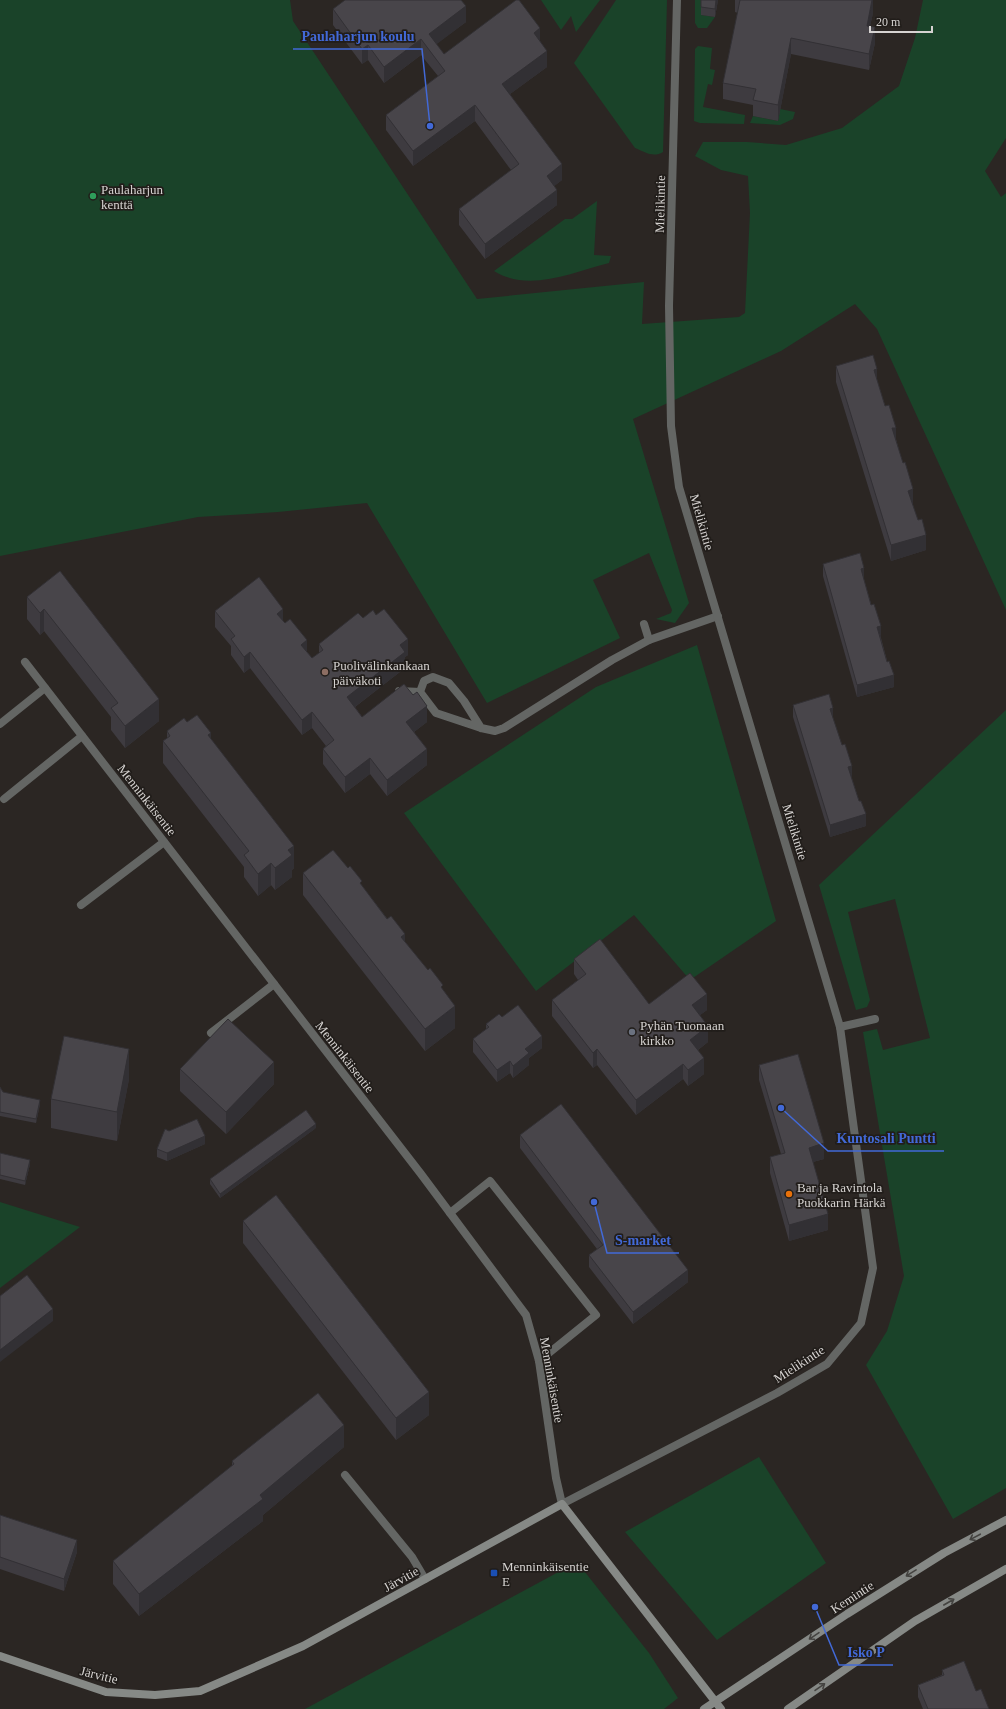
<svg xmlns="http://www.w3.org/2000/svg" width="1006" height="1709" viewBox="0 0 1006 1709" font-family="'Times New Roman',serif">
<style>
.green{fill:#1a4329}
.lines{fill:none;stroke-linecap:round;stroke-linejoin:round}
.lane{stroke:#646664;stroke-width:8}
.street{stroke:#646664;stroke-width:8}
.secondary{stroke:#868986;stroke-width:8}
.wall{fill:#3e3b40}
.shaded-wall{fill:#323034}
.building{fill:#48454a;stroke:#323034}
.oneway{stroke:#444340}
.leisure-dot{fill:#2e9e5b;stroke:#211d1a;stroke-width:1.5}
.education-dot{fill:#8d6e63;stroke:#211d1a;stroke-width:1.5}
.worship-dot{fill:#6b7280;stroke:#211d1a;stroke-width:1.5}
.food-dot{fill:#e8710a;stroke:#211d1a;stroke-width:1.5}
.transit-dot{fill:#1a4fb4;stroke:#211d1a;stroke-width:1.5}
.labels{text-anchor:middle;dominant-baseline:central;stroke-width:3.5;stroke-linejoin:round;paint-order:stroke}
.poi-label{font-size:13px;fill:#d6d3d1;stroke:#211d1a;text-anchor:start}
.street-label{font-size:13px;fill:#d6d3d1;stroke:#211d1a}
.leader{fill:none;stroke:#4269d7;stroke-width:1.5}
.callout-dot{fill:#4269d7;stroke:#211d1a;stroke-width:1.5}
.callout-label{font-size:14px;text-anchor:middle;font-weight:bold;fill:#4269d7;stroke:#211d1a;stroke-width:3.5;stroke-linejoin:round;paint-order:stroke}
</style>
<rect width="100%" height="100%" fill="#2b2623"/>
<!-- green -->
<g class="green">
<polygon points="0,0 290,0 293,21 477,299 644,282 642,324 739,317 745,313 750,213 748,176 721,170 695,156 703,142 747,142 786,145 842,128 899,86 915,38 923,0 1006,0 1006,138 985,171 1001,197 1006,193 1006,610 877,329 855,304 781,351 633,419 689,603 675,623 656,619 671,613 672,610 649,553 593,580 620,638 487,703 367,503 278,512 198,517 0,556"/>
<polygon points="541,0 600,0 576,32 571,16 561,30"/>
<path d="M616,0h51l-4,152c-10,6 -18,0 -28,-4l-61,-85z"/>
<polygon points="695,0 702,0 701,15 715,17 707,28 698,28 695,23"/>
<polygon points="698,46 712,48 710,69 715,70 712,85 708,84 703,107 745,115 744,124 700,123 694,121 695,49"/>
<polygon points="780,109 795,112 793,119 780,125 750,123 753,116 778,121"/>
<path d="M597,201l-3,54 17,1 -2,7c-36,9 -80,30 -115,8l71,-52h7z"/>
<polygon points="697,645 776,921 690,980 634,915 536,991 404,813 596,687"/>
<polygon points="1006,710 1006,1488 953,1519 866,1365 887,1331 904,1276 863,1032 877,1029 883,1050 930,1038 895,899 848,912 870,1000 867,1007 856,1010 819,885"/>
<polygon points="0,1202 80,1227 0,1288"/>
<polygon points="759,1457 826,1563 717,1640 625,1532"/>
<polygon points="577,1562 649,1653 678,1698 664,1709 305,1709"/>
</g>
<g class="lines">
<!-- lane -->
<g class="lane">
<polyline points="644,624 649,640"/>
<polyline points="399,691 420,692"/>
<polyline points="0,724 45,688"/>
<polyline points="481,728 464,701 449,683 433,677 424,681 420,692 436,713 481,728 495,731 504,728 612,660 649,640 718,616"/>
<polyline points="4,799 82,736"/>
<polyline points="81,905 164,842"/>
<polyline points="840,1027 875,1019"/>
<polyline points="211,1033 274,984"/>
<polyline points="450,1213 490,1181 596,1315 539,1361"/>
<polyline points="345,1475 412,1557 425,1579"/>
</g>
<!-- street -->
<polyline class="street" points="25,662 421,1174 526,1315 539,1361 556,1478 562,1504 777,1393 827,1364 861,1323 873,1268 840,1027 679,487 671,426 669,306 677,0"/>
<!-- secondary -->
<g class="secondary">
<polyline points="0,1656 106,1692 155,1695 200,1691 303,1646 562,1504 721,1709"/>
<polyline points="704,1709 847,1614 944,1553 1006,1520"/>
<polyline points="788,1709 915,1621 1006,1569"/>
</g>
</g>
<!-- wall -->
<g class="wall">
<polygon points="701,0 718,0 715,17 701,15"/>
<polygon points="735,0 873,0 873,13 870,26 875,43 869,70 791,54 778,121 753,116 753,105 723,99 723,83 738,13 735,12"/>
<polygon points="333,9 466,22 436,44 444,54 540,41 547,67 510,94 562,180 554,186 557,205 485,259 459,225 459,209 511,170 475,121 413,166 386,130 386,115 438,76 421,55 384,83 368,60 362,64 333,25"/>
<polygon points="836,366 877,381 896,439 913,505 926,550 891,561 836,382"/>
<polygon points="823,564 864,580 881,638 894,687 857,697 823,576"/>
<polygon points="60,571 159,721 125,748 111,730 111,717 44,631 40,635 27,619 27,597"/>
<polygon points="215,611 283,622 312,658 319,653 319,644 363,618 408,655 405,657 405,668 355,707 362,717 427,722 414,732 427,765 387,796 370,774 345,793 323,764 323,749 326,746 312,728 302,735 250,668 244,673 231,655 231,646 215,627"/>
<polygon points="793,705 833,719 859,801 866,826 830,837 793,717"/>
<polygon points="187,722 211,739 294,868 292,870 292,877 275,890 271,885 258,896 244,877 244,867 163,763 163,741 167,738 167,731"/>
<polygon points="303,873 362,886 443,991 455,1028 425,1051 303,895"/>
<polygon points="574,959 649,1004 707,1010 700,1015 708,1042 698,1050 704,1074 688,1086 683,1079 636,1115 597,1065 593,1068 552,1016 552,1000 578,980 574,974"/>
<polygon points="502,1017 542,1048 529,1058 529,1065 513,1078 510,1073 497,1082 473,1052 473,1039 486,1029 486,1024"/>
<polygon points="759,1065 824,1159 813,1162 828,1230 789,1241 770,1173 770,1157 781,1154 759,1080"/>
<polygon points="180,1069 274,1084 226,1134 180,1091"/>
<polygon points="129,1079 117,1141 51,1128 51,1099"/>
<polygon points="0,1087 3,1092 40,1104 36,1123 0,1116"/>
<polygon points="316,1128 220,1198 210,1184 210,1179"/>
<polygon points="520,1135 688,1282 633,1324 589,1267 589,1255 597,1249 520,1148"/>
<polygon points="205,1144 167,1161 157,1157 157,1149"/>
<polygon points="0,1153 30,1164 25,1185 0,1179"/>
<polygon points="243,1221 429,1415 396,1440 243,1243"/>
<polygon points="344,1447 263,1515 263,1521 139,1616 113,1584 113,1561 232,1466 232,1461"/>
<polygon points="0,1515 77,1552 64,1591 0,1569"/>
<polygon points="942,1670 989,1709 923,1709 918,1697 918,1685 942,1675"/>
</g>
<!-- shaded-wall -->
<g class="shaded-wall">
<polygon points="716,0 718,0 715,17 715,9"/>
<polygon points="872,0 873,0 873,13 867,41 867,26"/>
<polygon points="466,6 466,22 429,50 429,34"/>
<polygon points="875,27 875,43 869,70 869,54"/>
<polygon points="540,28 540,44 534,33"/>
<polygon points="791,38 791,54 778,121 778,105"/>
<polygon points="421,39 421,55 384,83 384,67"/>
<polygon points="368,45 368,60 362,64 362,49"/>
<polygon points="547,51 547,67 502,100 502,84"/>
<polygon points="475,105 475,121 413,166 413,151"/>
<polygon points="562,164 562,180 547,192 547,176"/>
<polygon points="557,190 557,205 485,259 485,244"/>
<polygon points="877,369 877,385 874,370"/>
<polygon points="892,428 896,428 896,443"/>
<polygon points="913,489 913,505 908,507 908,491"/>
<polygon points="926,535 926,550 891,561 891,545"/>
<polygon points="864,568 864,580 861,569"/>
<polygon points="44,609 44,631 40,635 40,613"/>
<polygon points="283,609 283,624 277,614"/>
<polygon points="881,626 881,638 877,627"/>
<polygon points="408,639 408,655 405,657 405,668 347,713 347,697 400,645"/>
<polygon points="307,640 307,656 301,645"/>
<polygon points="250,652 250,668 244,673 244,657"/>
<polygon points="894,675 894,687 857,697 857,685"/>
<polygon points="159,699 159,721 125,748 125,726"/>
<polygon points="427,706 427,722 406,738 406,722"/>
<polygon points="833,708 833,720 830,709"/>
<polygon points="312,712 312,728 302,735 302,720"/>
<polygon points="211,733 211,755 208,735"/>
<polygon points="427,749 427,765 387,796 387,780"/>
<polygon points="370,758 370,774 345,793 345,777"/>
<polygon points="852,766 852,778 848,767"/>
<polygon points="866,814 866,826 830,837 830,825"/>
<polygon points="294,846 294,868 292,870 292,877 275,890 275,868 288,850"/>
<polygon points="271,863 271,885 258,896 258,874"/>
<polygon points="405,934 405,956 401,937"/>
<polygon points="707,994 707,1010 692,1021 692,1005"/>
<polygon points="455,1006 455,1028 425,1051 425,1029"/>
<polygon points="708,1026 708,1042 690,1056 690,1040"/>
<polygon points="542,1036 542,1048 529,1058 529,1065 513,1078 513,1066 525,1049"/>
<polygon points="129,1049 129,1079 117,1141 117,1112"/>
<polygon points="597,1049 597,1065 593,1068 593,1053"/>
<polygon points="704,1058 704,1074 688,1086 688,1070"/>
<polygon points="510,1061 510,1073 497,1082 497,1070"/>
<polygon points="274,1062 274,1084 226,1134 226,1112"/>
<polygon points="683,1064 683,1079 636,1115 636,1100"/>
<polygon points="40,1100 40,1104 36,1123 36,1119"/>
<polygon points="316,1124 316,1128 220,1198 220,1194"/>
<polygon points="205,1136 205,1144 167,1161 167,1153"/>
<polygon points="824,1143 824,1159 809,1163 809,1148"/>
<polygon points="30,1160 30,1164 25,1185 25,1181"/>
<polygon points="828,1214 828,1230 789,1241 789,1225"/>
<polygon points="688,1270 688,1282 633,1324 633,1312"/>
<polygon points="53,1309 53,1321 0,1362 0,1350"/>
<polygon points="429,1392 429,1415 396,1440 396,1418"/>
<polygon points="344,1425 344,1447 263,1515 263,1521 139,1616 139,1594 260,1495"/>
<polygon points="77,1540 77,1552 64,1591 64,1579"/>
</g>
<!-- building -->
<g class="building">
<polygon points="345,0 461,0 466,6 429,34 444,54 516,0 519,0 540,28 534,33 547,51 502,84 562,164 547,176 557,190 485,244 459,209 519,164 475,105 413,151 386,115 445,71 421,39 384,67 368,45 362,49 333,9"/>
<polygon points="701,0 716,0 715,9 701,7"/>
<polygon points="740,0 872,0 867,26 875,27 869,54 791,38 778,105 753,100 756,89 723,83"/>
<polygon points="873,355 877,369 874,370 885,406 889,405 896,428 892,428 903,463 905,462 913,489 908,491 918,520 922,519 926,535 891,545 836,366"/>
<polygon points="860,553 864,568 861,569 871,605 874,604 881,626 877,627 887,662 889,661 894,675 857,685 823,564"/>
<polygon points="60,571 159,699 125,726 111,708 118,703 44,609 40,613 27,597"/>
<polygon points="259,577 283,609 277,614 285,623 290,619 307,640 301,645 312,658 323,650 319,644 358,613 363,618 373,610 376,615 384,609 408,639 400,645 405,652 347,697 362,717 404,684 413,695 417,692 427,706 406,722 427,749 387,780 370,758 345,777 323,749 334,740 312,712 302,720 250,652 244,657 231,639 235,636 215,611"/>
<polygon points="829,694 833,708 830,709 842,745 845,744 852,766 848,767 859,801 861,801 866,814 830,825 793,705"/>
<polygon points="197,715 211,733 208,735 294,846 288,850 292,855 275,868 271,863 258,874 244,855 249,851 163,741 170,736 167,731 184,718 187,722"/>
<polygon points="333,850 348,868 350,866 362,881 360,883 387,919 391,916 405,934 401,937 428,970 430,968 443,985 441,987 455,1006 425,1029 303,873"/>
<polygon points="600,939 649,1004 690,973 707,994 692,1005 708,1026 690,1040 704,1058 688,1070 683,1064 636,1100 597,1049 593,1053 552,1000 586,974 574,959"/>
<polygon points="518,1005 542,1036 525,1049 529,1053 513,1066 510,1061 497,1070 473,1039 489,1027 486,1024 499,1014 502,1017"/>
<polygon points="228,1019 274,1062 226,1112 180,1069"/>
<polygon points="64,1036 129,1049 117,1112 51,1099"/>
<polygon points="798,1054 824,1143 809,1148 828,1214 789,1225 770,1157 785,1153 759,1065"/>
<polygon points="0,1087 3,1092 40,1100 36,1119 0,1112"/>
<polygon points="561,1104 688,1270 633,1312 589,1255 603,1245 520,1135"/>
<polygon points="306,1110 316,1124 220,1194 210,1179"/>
<polygon points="197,1119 205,1136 167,1153 157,1149 165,1129 169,1131"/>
<polygon points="0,1153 30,1160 25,1181 0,1175"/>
<polygon points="276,1195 429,1392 396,1418 243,1221"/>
<polygon points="27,1275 53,1309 0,1350 0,1296"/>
<polygon points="318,1393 344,1425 260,1495 263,1499 139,1594 113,1561 234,1464 232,1461"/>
<polygon points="0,1515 77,1540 64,1579 0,1557"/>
<polygon points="964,1661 976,1691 981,1689 989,1709 928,1709 918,1685 944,1675 942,1670"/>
</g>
<!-- one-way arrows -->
<defs><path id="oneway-shaft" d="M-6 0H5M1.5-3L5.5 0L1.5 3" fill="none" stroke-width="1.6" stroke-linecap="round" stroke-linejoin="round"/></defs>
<g class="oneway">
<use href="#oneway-shaft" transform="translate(975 1537) rotate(152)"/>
<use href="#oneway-shaft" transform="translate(911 1573) rotate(148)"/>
<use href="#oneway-shaft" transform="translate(949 1602) rotate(-30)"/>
<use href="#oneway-shaft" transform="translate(814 1636) rotate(146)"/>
<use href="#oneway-shaft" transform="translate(820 1687) rotate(-35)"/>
</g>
<!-- markers -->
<circle class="leisure-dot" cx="93" cy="196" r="4"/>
<circle class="education-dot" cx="325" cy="672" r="4"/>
<circle class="worship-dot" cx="632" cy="1032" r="4"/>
<circle class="food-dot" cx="789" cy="1194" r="4"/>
<rect class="transit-dot" x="490" y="1569" width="8" height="8" rx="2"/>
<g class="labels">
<!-- poi labels -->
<g class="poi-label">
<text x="101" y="189">Paulaharjun<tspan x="101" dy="15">kenttä</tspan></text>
<text x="333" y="665">Puolivälinkankaan<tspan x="333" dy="15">päiväkoti</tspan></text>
<text x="640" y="1025">Pyhän Tuomaan<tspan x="640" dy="15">kirkko</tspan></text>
<text x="797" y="1187">Bar ja Ravintola<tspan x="797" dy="15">Puokkarin Härkä</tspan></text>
<text x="502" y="1566">Menninkäisentie<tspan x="502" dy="15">E</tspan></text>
</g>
<!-- street labels -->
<g class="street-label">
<text transform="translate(660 204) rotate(-89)">Mielikintie</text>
<text transform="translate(702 522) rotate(74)">Mielikintie</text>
<text transform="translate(147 800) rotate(52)">Menninkäisentie</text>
<text transform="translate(795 832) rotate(73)">Mielikintie</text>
<text transform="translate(345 1057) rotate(52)">Menninkäisentie</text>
<text transform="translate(799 1364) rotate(-33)">Mielikintie</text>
<text transform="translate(552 1380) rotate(80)">Menninkäisentie</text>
<text transform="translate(401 1579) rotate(-29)">Järvitie</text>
<text transform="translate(852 1597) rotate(-33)">Kemintie</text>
<text transform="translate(99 1675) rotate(14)">Järvitie</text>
</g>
</g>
<!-- callouts -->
<path class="leader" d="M430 126L422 49H293M781 1108L828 1151H944M594 1202L607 1253H679M815 1607L839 1665H893"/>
<g class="callout-dot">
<circle cx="430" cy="126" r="4"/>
<circle cx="781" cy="1108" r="4"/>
<circle cx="594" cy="1202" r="4"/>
<circle cx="815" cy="1607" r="4"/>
</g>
<g class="callout-label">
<text x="358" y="41">Paulaharjun koulu</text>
<text x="886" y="1143">Kuntosali Puntti</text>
<text x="643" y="1245">S-market</text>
<text x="866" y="1657">Isko P</text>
</g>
<!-- scale -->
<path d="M870 26v6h62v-6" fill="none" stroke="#d6d3d1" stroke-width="2"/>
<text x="876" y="26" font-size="12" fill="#d6d3d1" stroke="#211d1a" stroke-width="3" paint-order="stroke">20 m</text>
</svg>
